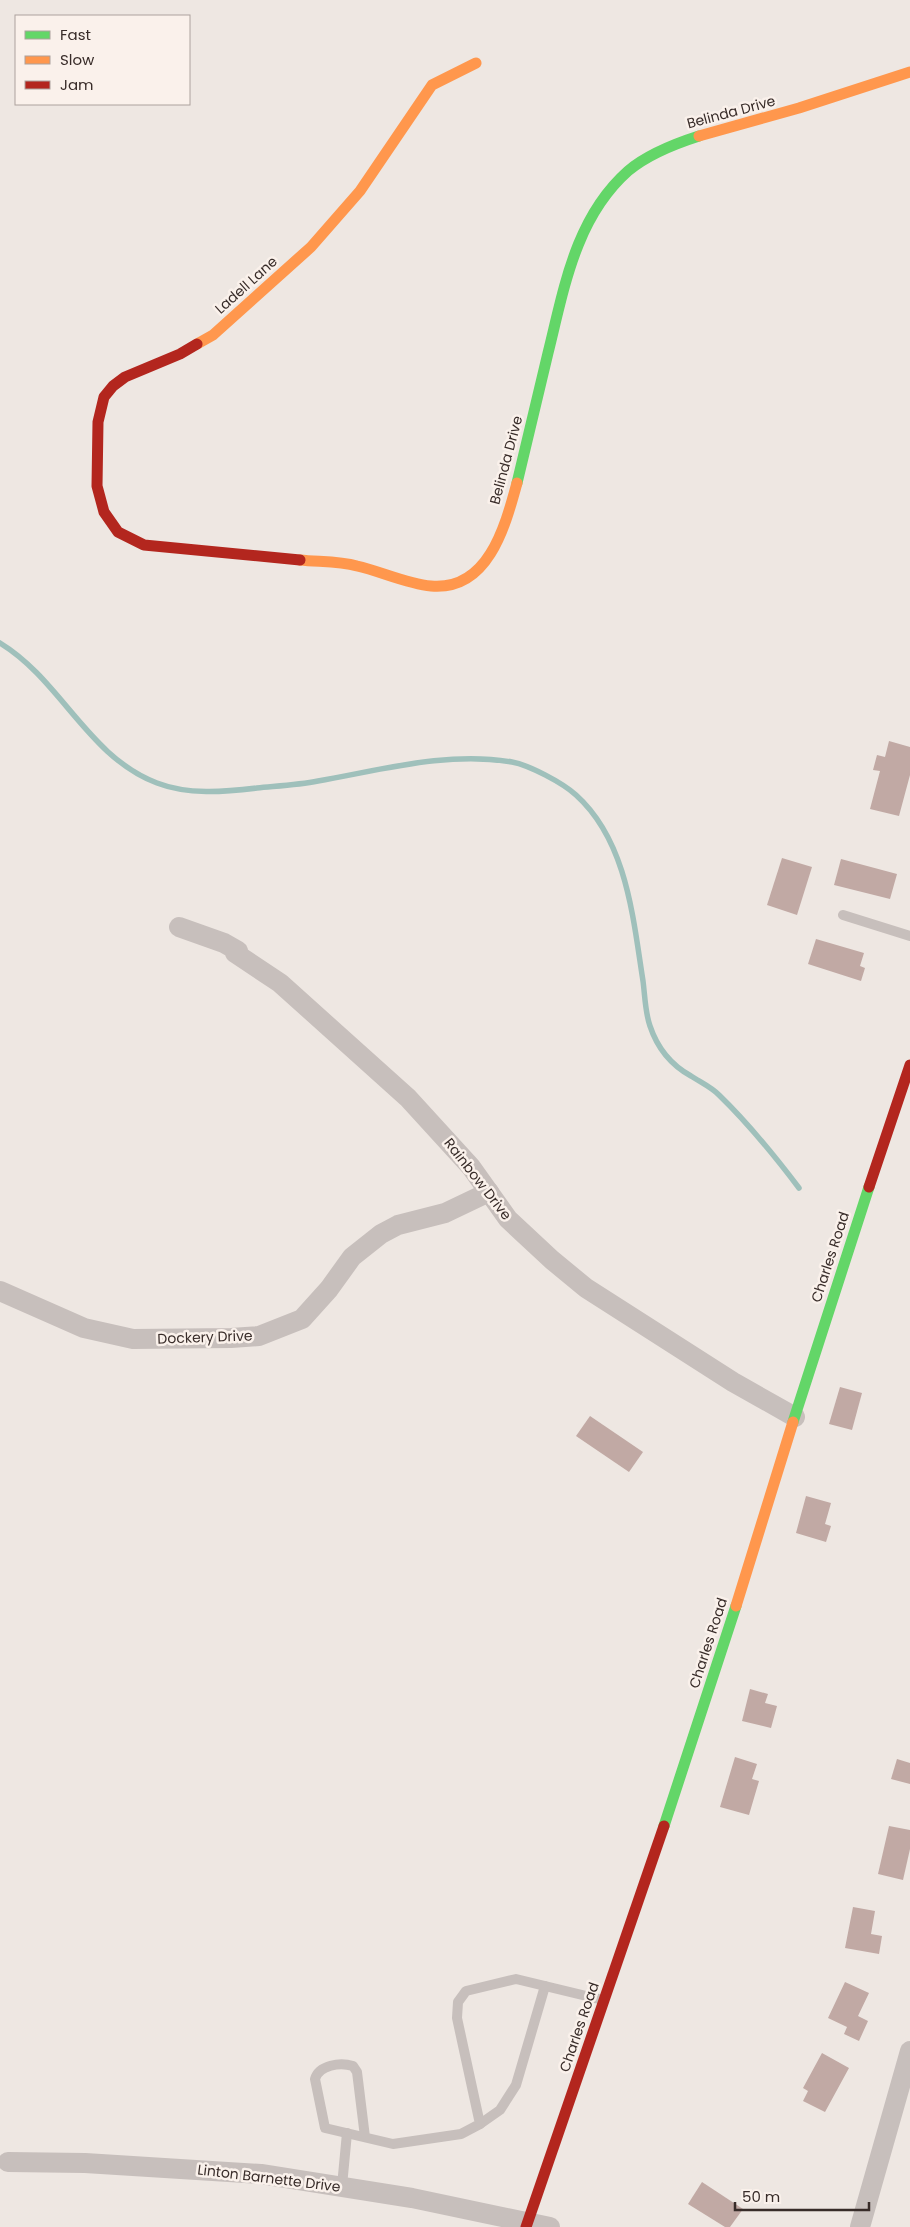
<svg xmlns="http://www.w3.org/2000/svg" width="910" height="2227" viewBox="0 0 910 2227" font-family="Poppins,sans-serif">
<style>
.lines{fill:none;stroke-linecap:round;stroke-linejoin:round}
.stream{stroke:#9fc0bb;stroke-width:5.5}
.building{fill:#c1a9a4}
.lane{stroke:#c7bfbc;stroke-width:10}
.street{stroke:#c7bfbc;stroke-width:20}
.fast{stroke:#63d668;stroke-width:11}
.slow{stroke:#ff974d;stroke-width:11}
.jam{stroke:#b3261e;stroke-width:11}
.labels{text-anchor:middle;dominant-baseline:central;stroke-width:5;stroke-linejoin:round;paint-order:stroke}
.street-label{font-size:14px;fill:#382c29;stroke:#faf1eb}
</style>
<rect width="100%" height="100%" fill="#eee7e2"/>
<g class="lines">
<!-- stream -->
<path class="stream" d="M0,643c61,37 88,114 157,140 31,12 67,9 100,5 20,-2 41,-3 61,-7 63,-11 130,-30 194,-19 17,3 51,21 64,33 51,46 57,123 67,186 2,15 2,31 7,45 7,21 21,39 41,50 9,6 20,11 28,19 30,29 55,60 80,93"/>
</g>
<!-- building -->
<g class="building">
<polygon points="889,741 910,747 910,775 899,816 870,809 880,771 873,770 877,755 885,757"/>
<polygon points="782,858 812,867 797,915 767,905"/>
<polygon points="841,859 897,874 890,899 834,885"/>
<polygon points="816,939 864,953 860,966 865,968 861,981 808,964"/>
<polygon points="840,1387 862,1393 852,1430 829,1424"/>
<polygon points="590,1416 643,1452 629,1472 576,1436"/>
<polygon points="806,1496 831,1503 825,1524 831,1526 826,1542 796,1533"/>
<polygon points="750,1689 768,1694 765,1703 777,1706 771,1728 742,1721"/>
<polygon points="735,1757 757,1764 752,1779 759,1781 749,1815 720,1807"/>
<polygon points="897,1759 910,1763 910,1784 891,1779"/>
<polygon points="889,1826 910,1830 910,1849 903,1880 878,1874"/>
<polygon points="853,1907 875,1911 871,1934 882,1936 879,1954 845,1948"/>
<polygon points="845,1982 869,1993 858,2016 868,2021 859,2041 844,2034 847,2027 828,2018"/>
<polygon points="822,2053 849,2068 825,2112 803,2101 808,2091 803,2088"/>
<polygon points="702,2182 743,2209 730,2227 725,2227 688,2204"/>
</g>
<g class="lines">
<!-- lane -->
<g class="lane">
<polyline points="843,915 910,936"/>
<polyline points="480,2124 500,2110 516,2085 545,1986"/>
<path d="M365,2137l-8,-65 -4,-6c-13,-4 -34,-1 -38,13l10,49 68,16 68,-10 19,-10 -23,-106 1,-16 8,-11 50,-12 87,21"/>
<polyline points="342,2186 347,2133"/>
</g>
<!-- street -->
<g class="street">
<polyline points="179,927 224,943 238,951 235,953 280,983 408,1098 471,1167 508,1219 552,1260 586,1288 733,1382 795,1417"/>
<polyline points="0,1291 84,1328 133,1339 231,1338 259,1336 302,1319 329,1289 352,1257 381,1234 398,1225 445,1213 489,1192"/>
<polyline points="8,2162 85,2163 261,2174 412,2198 550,2227"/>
<polyline points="860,2227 910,2051"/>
</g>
<!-- fast -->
<g class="fast">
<path d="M517,483c10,-43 21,-87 31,-130 16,-64 27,-135 80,-182 20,-17 46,-27 71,-35"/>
<polyline points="793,1422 869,1187"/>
<polyline points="664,1826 736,1606"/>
</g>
<!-- slow -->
<g class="slow">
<polyline points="699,136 799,108 910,72"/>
<polyline points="197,344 213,335 311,247 360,191 432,85 476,63"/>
<path d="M300,560c19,2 39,1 57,6 23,5 50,18 74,20 57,5 74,-59 86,-103"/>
<polyline points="736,1606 793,1422"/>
</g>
<!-- jam -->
<g class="jam">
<polyline points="197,344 180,354 125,377 113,386 104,397 98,422 97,486 104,512 118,532 144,545 300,560"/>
<polyline points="869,1187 910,1065"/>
<polyline points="526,2227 664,1826"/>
</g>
</g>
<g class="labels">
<!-- street labels -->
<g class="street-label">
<text transform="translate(731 112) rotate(-15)">Belinda Drive</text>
<text transform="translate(246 285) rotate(-42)">Ladell Lane</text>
<text transform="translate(506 460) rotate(-75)">Belinda Drive</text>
<text transform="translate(478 1179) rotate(52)">Rainbow Drive</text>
<text transform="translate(830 1257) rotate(-72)">Charles Road</text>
<text transform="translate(205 1337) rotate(-2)">Dockery Drive</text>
<text transform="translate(708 1643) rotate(-72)">Charles Road</text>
<text transform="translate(579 2027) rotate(-71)">Charles Road</text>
<text transform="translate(269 2178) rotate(7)">Linton Barnette Drive</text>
</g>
</g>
<!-- legend -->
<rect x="15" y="15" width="175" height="90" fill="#faf1eb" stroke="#aca29d"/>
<rect x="25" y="31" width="25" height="8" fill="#63d668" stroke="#aca29d"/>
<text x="60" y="40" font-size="15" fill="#382c29">Fast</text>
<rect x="25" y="56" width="25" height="8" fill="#ff974d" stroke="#aca29d"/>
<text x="60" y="65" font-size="15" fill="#382c29">Slow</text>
<rect x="25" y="81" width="25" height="8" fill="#b3261e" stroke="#aca29d"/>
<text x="60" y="90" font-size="15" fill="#382c29">Jam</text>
<!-- scale -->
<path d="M735 2202v8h134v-8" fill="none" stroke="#382c29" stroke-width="2.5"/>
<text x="742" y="2202" font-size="15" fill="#382c29" stroke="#faf1eb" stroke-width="4" paint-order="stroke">50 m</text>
</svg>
